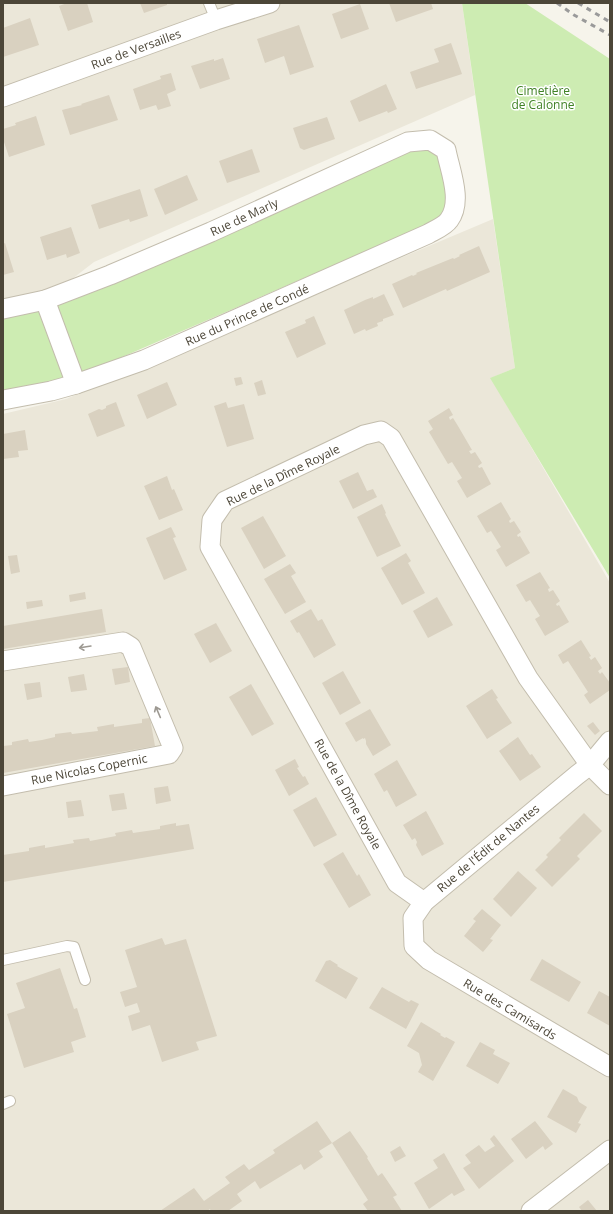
<svg xmlns="http://www.w3.org/2000/svg" width="613" height="1214" viewBox="0 0 613 1214" font-family="'Open Sans',sans-serif">
<style>
.residential{fill:#ebe7d9}
.green{fill:#cdecb2}
.building{fill:#d9d1c0}
.lines{fill:none;stroke-linecap:round;stroke-linejoin:round}
.service-casing{stroke:#c3bdad;stroke-width:12}
.minor-casing{stroke:#c3bdad;stroke-width:21}
.service{stroke:#fff;stroke-width:10}
.minor{stroke:#fff;stroke-width:19}
.rail{stroke:#9a9a9a;stroke-width:3;stroke-dasharray:5 5;stroke-linecap:butt}
.oneway{stroke:#9d9992}
.labels{text-anchor:middle;dominant-baseline:central;stroke-width:3;stroke-linejoin:round;paint-order:stroke}
.street-label{font-size:12px;fill:#4c4638;stroke:#fff}
.park-label{font-size:12px;fill:#418226;stroke:#fff}
</style>
<rect width="100%" height="100%" fill="#f6f4eb"/>
<!-- residential -->
<g class="residential">
<polygon points="3,3 462,3 475,95 94,262 45,300 3,308"/>
<polygon points="493,219 515,368 491,378 610,583 610,1211 3,1211 3,414 66,399"/>
</g>
<!-- green -->
<g class="green">
<polygon points="462,3 525,3 610,59 610,578 490,378 515,368"/>
<polygon points="410,147 424,147 443,160 451,195 440,219 60,384 3,394 3,315"/>
</g>
<!-- building -->
<g class="building">
<polygon points="67,3 87,3 93,22 68,31 59,6"/>
<polygon points="140,3 167,3 167,5 144,13"/>
<polygon points="389,3 431,3 433,9 396,22"/>
<polygon points="360,4 369,29 341,39 332,14"/>
<polygon points="30,18 39,45 3,57 3,28"/>
<polygon points="299,25 314,67 290,75 284,56 265,63 257,39"/>
<polygon points="451,43 462,74 416,89 410,72 439,62 434,49"/>
<polygon points="223,58 230,79 200,89 191,66 214,59 214,61"/>
<polygon points="171,73 176,90 167,94 171,106 158,110 156,105 140,110 133,89 161,79 160,76"/>
<polygon points="386,84 397,109 388,113 387,111 359,122 350,101"/>
<polygon points="109,95 118,120 70,135 62,110 82,105 81,104"/>
<polygon points="36,116 45,145 9,157 3,139 3,129 16,125 15,123"/>
<polygon points="327,117 335,139 304,150 300,148 293,128"/>
<polygon points="252,149 260,172 227,183 219,161"/>
<polygon points="187,175 198,200 165,215 154,189"/>
<polygon points="140,189 148,216 130,222 129,219 99,229 91,205"/>
<polygon points="71,227 80,253 67,258 66,254 47,260 40,237"/>
<polygon points="5,243 14,272 3,275 3,244"/>
<polygon points="479,246 490,272 447,291 446,289 403,308 392,284 412,275 413,276 417,274 416,273 453,258 454,259 460,256 459,255"/>
<polygon points="384,294 394,315 383,319 383,321 377,323 378,326 366,331 365,329 354,334 344,310 365,300 373,297 373,299"/>
<polygon points="314,316 326,344 297,358 285,332 306,323 305,320"/>
<polygon points="241,377 243,384 236,386 234,378"/>
<polygon points="262,380 266,394 258,396 254,383"/>
<polygon points="167,382 177,405 147,419 137,395"/>
<polygon points="116,402 125,426 97,437 88,414 99,409 102,410 106,408 106,406"/>
<polygon points="226,402 228,408 244,404 254,439 227,447 214,406"/>
<polygon points="449,408 453,415 449,417 450,420 453,418 458,426 472,450 469,451 471,454 475,452 482,463 478,466 479,468 482,467 491,484 467,498 457,481 462,478 452,462 448,464 429,432 433,429 428,421"/>
<polygon points="25,430 28,450 18,451 19,457 3,459 3,434"/>
<polygon points="358,472 367,491 373,489 377,497 353,509 339,481"/>
<polygon points="167,476 172,490 174,489 183,510 159,520 144,486"/>
<polygon points="501,502 511,519 509,521 510,523 514,521 521,532 517,535 518,537 520,536 530,553 506,567 496,550 501,547 491,531 487,533 477,516"/>
<polygon points="382,504 386,513 385,514 401,546 377,557 357,517"/>
<polygon points="263,516 286,556 264,569 241,528"/>
<polygon points="171,527 176,537 173,538 187,570 164,580 146,538"/>
<polygon points="406,553 411,561 408,563 425,593 402,605 381,568"/>
<polygon points="17,555 20,572 11,574 8,556"/>
<polygon points="290,564 296,573 291,576 306,602 285,614 264,579"/>
<polygon points="540,572 550,588 548,589 549,592 553,590 560,601 556,604 557,606 559,605 569,622 545,636 535,619 540,616 530,600 526,602 516,585"/>
<polygon points="85,592 86,599 70,602 69,595"/>
<polygon points="437,597 453,625 428,638 413,611"/>
<polygon points="42,600 43,606 27,609 26,602"/>
<polygon points="102,609 106,632 3,649 3,626"/>
<polygon points="311,609 318,621 322,619 336,645 314,658 299,632 297,633 290,621"/>
<polygon points="216,623 232,651 210,663 194,634"/>
<polygon points="581,640 591,656 589,657 591,660 595,657 602,668 598,671 600,674 602,672 610,683 610,690 590,704 584,695 588,692 568,661 563,664 558,655"/>
<polygon points="128,667 130,682 115,685 112,669"/>
<polygon points="343,671 361,703 340,715 322,683"/>
<polygon points="84,674 87,690 71,692 68,677"/>
<polygon points="40,682 42,697 27,700 24,684"/>
<polygon points="251,684 274,724 252,736 229,697"/>
<polygon points="492,689 498,698 496,699 512,723 487,739 466,706"/>
<polygon points="370,709 391,745 373,756 366,744 366,741 365,738 363,739 363,738 356,742 345,723"/>
<polygon points="150,718 155,746 3,773 3,746 12,745 12,742 28,739 29,742 42,740 55,737 55,734 71,732 72,734 98,731 97,727 114,724 114,727 142,723 142,719"/>
<polygon points="593,722 600,731 595,735 587,726"/>
<polygon points="518,737 530,755 532,754 541,767 520,781 499,751"/>
<polygon points="295,759 299,767 297,768 303,777 305,776 309,784 289,796 275,770"/>
<polygon points="397,760 417,795 396,807 387,790 384,792 374,774"/>
<polygon points="168,786 171,801 156,804 154,788"/>
<polygon points="124,793 127,809 112,811 109,795"/>
<polygon points="316,797 337,835 314,847 293,810"/>
<polygon points="81,800 84,816 68,818 66,802"/>
<polygon points="426,811 444,844 422,856 416,845 417,842 415,838 412,840 403,825"/>
<polygon points="584,813 602,831 577,856 580,859 552,887 535,870 548,857 546,855 561,840 559,838"/>
<polygon points="176,823 176,826 189,824 194,849 3,882 3,855 29,851 29,848 45,845 45,848 74,843 73,840 89,838 90,841 116,836 115,833 132,830 133,833 160,829 160,826"/>
<polygon points="343,852 357,876 359,874 371,895 349,908 323,864"/>
<polygon points="518,871 537,888 511,917 493,899"/>
<polygon points="482,909 501,925 490,939 493,940 483,952 464,936 476,921 473,919"/>
<polygon points="162,938 165,945 186,939 217,1036 196,1042 199,1050 162,1062 150,1025 132,1031 128,1016 140,1012 137,1003 125,1007 120,992 137,987 125,950"/>
<polygon points="542,959 581,982 569,1002 530,980"/>
<polygon points="330,960 338,965 337,966 358,978 346,999 315,981 326,961"/>
<polygon points="60,968 74,1009 77,1008 86,1037 71,1042 74,1052 24,1068 7,1014 25,1008 16,983"/>
<polygon points="382,987 409,1002 411,1000 419,1004 406,1029 369,1008"/>
<polygon points="599,991 610,997 610,1026 587,1013"/>
<polygon points="421,1022 441,1034 440,1035 445,1038 446,1037 455,1042 433,1081 418,1072 422,1065 419,1053 407,1046"/>
<polygon points="480,1042 495,1050 493,1054 510,1063 498,1084 466,1066"/>
<polygon points="563,1089 577,1097 579,1102 587,1107 578,1123 581,1124 576,1133 547,1117"/>
<polygon points="317,1121 332,1143 319,1151 323,1157 304,1170 301,1164 260,1189 255,1181 237,1194 242,1201 228,1211 211,1211 210,1209 207,1211 160,1211 194,1188 204,1201 230,1183 225,1177 244,1164 249,1170 275,1153 273,1150"/>
<polygon points="535,1121 553,1144 545,1150 543,1146 526,1159 511,1139"/>
<polygon points="350,1131 368,1157 367,1158 378,1176 382,1173 397,1195 393,1197 402,1211 376,1211 375,1210 368,1211 363,1204 368,1200 332,1143"/>
<polygon points="494,1135 514,1161 479,1189 463,1168 471,1163 465,1155 479,1145 485,1152 493,1147 495,1146 490,1139"/>
<polygon points="400,1146 406,1156 395,1162 390,1152"/>
<polygon points="444,1153 465,1190 454,1196 452,1193 429,1209 414,1183 438,1168 433,1160"/>
<polygon points="588,1200 597,1211 582,1211 579,1207"/>
</g>
<g class="lines">
<defs>
<g id="service">
<polyline points="209,3 216,20"/>
<polyline points="3,960 67,946 74,947 85,980"/>
<polyline points="3,1104 10,1101"/>
</g>
<g id="minor">
<polyline points="3,97 216,20 270,3"/>
<polyline points="45,300 76,384"/>
<path d="M3,309l42,-9 65,-25 101,-43 197,-90 22,-2 16,10c4,21 17,51 3,70 -4,6 -14,10 -21,14l-284,126 -68,24 -25,7 -48,9"/>
<polyline points="3,661 123,642 131,647 173,748 169,754 3,786"/>
<polyline points="610,741 590,765 577,775 424,902 413,918 414,946 429,960 610,1067"/>
<polyline points="424,902 397,883 210,547 212,520 225,501 364,435 381,431 391,438 528,678 590,765 610,785"/>
<polyline points="531,1211 610,1150"/>
</g>
</defs>
<!-- service casing -->
<use href="#service" class="service-casing"/>
<!-- minor casing -->
<use href="#minor" class="minor-casing"/>
<!-- service -->
<use href="#service" class="service"/>
<!-- minor -->
<use href="#minor" class="minor"/>
<!-- rail -->
<g class="rail">
<polyline points="557,3 574,15 610,35"/>
<polyline points="578,3 610,22"/>
</g>
</g>
<!-- one-way arrows -->
<defs><path id="oneway-shaft" d="M-6 0H5M1.5-3L5.5 0L1.5 3" fill="none" stroke-width="1.6" stroke-linecap="round" stroke-linejoin="round"/></defs>
<g class="oneway">
<use href="#oneway-shaft" transform="translate(85 647) rotate(171)"/>
<use href="#oneway-shaft" transform="translate(158 712) rotate(-113)"/>
</g>
<g class="labels">
<!-- street labels -->
<g class="street-label">
<text transform="translate(136 49) rotate(-20)">Rue de Versailles</text>
<text transform="translate(244 217) rotate(-25)">Rue de Marly</text>
<text transform="translate(247 315) rotate(-24)">Rue du Prince de Condé</text>
<text transform="translate(283 475) rotate(-26)">Rue de la Dîme Royale</text>
<text transform="translate(89 769) rotate(-11)">Rue Nicolas Copernic</text>
<text transform="translate(348 794) rotate(61)">Rue de la Dîme Royale</text>
<text transform="translate(488 848) rotate(-40)">Rue de l'Édit de Nantes</text>
<text transform="translate(510 1009) rotate(31)">Rue des Camisards</text>
</g>
<!-- park labels -->
<g class="park-label">
<text x="543" y="90">Cimetière<tspan x="543" dy="14">de Calonne</tspan></text>
</g>
</g>
<!-- border -->
<rect width="613" height="1214" fill="none" stroke="#4c4638" stroke-width="8"/>
</svg>
